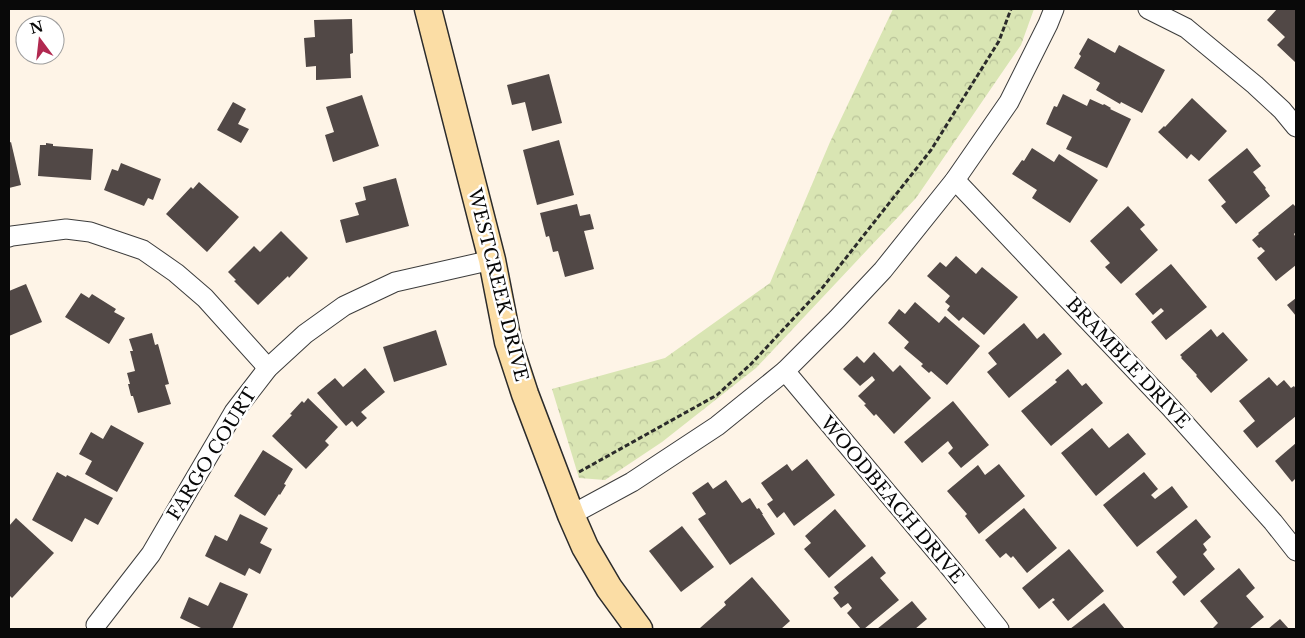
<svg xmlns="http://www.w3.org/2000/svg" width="1305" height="638" viewBox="0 0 1305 638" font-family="'Libre Baskerville',serif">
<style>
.park{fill:url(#park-crowns)}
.building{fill:#514846}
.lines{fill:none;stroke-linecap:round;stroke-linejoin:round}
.street-casing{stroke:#3c3c3c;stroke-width:21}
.secondary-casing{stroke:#2b2b2b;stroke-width:29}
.path{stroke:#2b2b2b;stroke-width:3;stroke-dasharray:5 2.5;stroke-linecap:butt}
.street{stroke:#fff;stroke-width:19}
.secondary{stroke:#fbdda5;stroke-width:26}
.labels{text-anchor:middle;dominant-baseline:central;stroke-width:5;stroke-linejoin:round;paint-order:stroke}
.street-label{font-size:18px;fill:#090909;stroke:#fff}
</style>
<defs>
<pattern id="park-crowns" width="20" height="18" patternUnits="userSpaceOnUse" patternTransform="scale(1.25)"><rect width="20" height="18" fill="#d9e5b3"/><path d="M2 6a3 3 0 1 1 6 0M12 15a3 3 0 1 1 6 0" fill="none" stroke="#b9c399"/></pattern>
</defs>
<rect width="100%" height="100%" fill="#fef4e7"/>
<!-- park -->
<polygon class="park" points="893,9 1034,9 1021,45 916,198 756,368 662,442 605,480 579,478 552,389 665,358 770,283 830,142"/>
<!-- building -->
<g class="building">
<polygon points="1277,9 1296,9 1296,60 1295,62 1277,45 1285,37 1267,20"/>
<polygon points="352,19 353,53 350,54 351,78 316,80 316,66 306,67 304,38 315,37 314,20"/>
<polygon points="1088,38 1115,53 1119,45 1165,70 1142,113 1121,102 1120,104 1096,90 1100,83 1074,68 1081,56 1079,54"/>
<polygon points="549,74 562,123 532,131 525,102 512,105 507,85"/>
<polygon points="1063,94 1087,106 1090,99 1103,105 1104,104 1111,108 1110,109 1131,119 1107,168 1066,149 1072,137 1046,124 1054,106 1057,107"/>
<polygon points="362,95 379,146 333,162 325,135 334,132 326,107"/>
<polygon points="1192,98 1227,131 1199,161 1191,154 1187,159 1158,132 1164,126 1165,127"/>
<polygon points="233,102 246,109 238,124 249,129 241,143 217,130"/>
<polygon points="559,140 574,195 537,205 523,150"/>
<polygon points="11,142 21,185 9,188 9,143"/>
<polygon points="46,143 53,144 53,146 93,149 91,180 38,176 40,145 46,145"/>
<polygon points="1032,148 1054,162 1059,154 1098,180 1070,223 1032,198 1037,190 1012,174 1022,160 1024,161"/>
<polygon points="1247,148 1261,166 1253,172 1266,188 1265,189 1270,196 1236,224 1221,206 1226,202 1208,180"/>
<polygon points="121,163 161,179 153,200 148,198 144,206 104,190 112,169 118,171"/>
<polygon points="396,178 409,226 346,243 340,220 359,215 355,203 366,200 363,187"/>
<polygon points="199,182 239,217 207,252 166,214 191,187 193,189"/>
<polygon points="577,204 580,216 590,214 594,229 584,231 594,269 565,277 558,251 553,252 549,236 546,237 540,213"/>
<polygon points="1293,204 1296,207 1296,232 1294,234 1296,238 1296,265 1276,281 1257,258 1265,251 1261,247 1259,248 1252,240 1259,234 1258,233"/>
<polygon points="1128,206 1145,225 1140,229 1158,250 1121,284 1105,267 1110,263 1090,241"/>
<polygon points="281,231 308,258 289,278 288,276 258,305 234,281 236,280 228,272 254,246 260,252"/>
<polygon points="956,256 976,274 982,267 1018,297 984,335 963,317 959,321 947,310 950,306 945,302 950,296 927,276 940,262 946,267"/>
<polygon points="1171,264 1207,307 1166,340 1151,322 1164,311 1161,308 1153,315 1135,294"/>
<polygon points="26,284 42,322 9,336 9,291"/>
<polygon points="81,293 89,298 92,294 116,309 114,312 125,318 109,344 65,317"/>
<polygon points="1296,298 1296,316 1287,305"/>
<polygon points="915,302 939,323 945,316 980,346 947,385 931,371 929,373 921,366 923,364 904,348 909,342 888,323 899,309 905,314"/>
<polygon points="1024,323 1037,339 1044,333 1062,354 1009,398 987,372 997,364 988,353"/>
<polygon points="1211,329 1217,337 1223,332 1248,360 1211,393 1196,376 1197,375 1181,358 1182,357 1180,355"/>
<polygon points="436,330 447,365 394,382 383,347"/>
<polygon points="152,333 155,345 158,344 169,384 165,385 171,404 138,413 133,396 131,396 128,384 130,384 127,373 135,371 130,351 133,351 129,339"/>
<polygon points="874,352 893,372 900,365 931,398 894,434 876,414 874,416 864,405 866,404 858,396 875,380 872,376 860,386 843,369 857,356 864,363"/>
<polygon points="365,368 385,392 361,412 367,418 357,427 352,421 346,426 317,393 335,378 343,387"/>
<polygon points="1068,369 1082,386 1086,383 1103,403 1051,446 1021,411 1057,382 1055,380"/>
<polygon points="1269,377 1277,386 1284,380 1291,388 1294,386 1296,389 1296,416 1257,448 1243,431 1255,421 1239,401"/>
<polygon points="308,398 338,427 325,441 329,445 306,469 272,436 292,415 290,414 302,401 304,403"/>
<polygon points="953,401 989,445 961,468 948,453 953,448 948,441 922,463 904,442"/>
<polygon points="111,425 144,443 117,492 85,474 92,461 79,454 91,432 103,439"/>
<polygon points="1092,428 1109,448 1128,433 1146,454 1096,496 1061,453"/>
<polygon points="1296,443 1296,478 1292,482 1275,461"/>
<polygon points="263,450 293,469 284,484 286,485 280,495 279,494 265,516 234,496"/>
<polygon points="807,459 835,495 794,526 784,512 777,518 767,504 773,500 761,483 787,464 792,471"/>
<polygon points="999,464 1025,496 979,534 965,516 967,514 947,491 978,465 985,475"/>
<polygon points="57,472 66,477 67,475 113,498 98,525 85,518 72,542 32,520"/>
<polygon points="1144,472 1158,489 1151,495 1155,499 1172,486 1188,507 1137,547 1103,505"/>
<polygon points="726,480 742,503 750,498 757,509 759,508 763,514 762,514 775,534 730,565 698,519 706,514 692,493 708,482 713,489"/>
<polygon points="1024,508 1057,548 1027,573 1013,556 1011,558 1006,553 1000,558 985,540"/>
<polygon points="835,509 866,546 829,578 804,549 811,543 805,536"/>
<polygon points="240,514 268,528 260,543 272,549 260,574 249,568 245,576 205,556 215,535 227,541"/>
<polygon points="16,518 54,553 12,598 9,595 9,526"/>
<polygon points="1196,519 1211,537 1203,544 1207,550 1203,554 1215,569 1184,596 1172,582 1177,577 1156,552"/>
<polygon points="682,526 714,567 681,592 649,551"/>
<polygon points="1069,549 1104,591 1068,621 1052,602 1055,600 1053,598 1039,609 1022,588"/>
<polygon points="872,556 886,573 880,578 899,600 864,629 861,629 847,613 852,608 848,603 841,608 833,598 839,593 834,587"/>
<polygon points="1239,568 1255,588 1246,596 1264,617 1249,629 1214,629 1213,628 1218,623 1200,601"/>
<polygon points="752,577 790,621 781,629 702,629 700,628 726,605 724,602"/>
<polygon points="220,582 248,594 232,629 203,629 180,618 189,597 208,606"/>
<polygon points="912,601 927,619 915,629 877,629"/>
<polygon points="1104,603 1125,629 1070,629"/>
<polygon points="1280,619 1289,629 1268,629"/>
</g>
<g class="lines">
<defs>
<g id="street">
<polyline points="1148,9 1186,28 1255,85 1282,110 1296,127"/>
<polyline points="955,180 1170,407 1273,522 1296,551"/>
<polyline points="9,237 12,236 66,229 90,232 143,250 176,273 205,298 268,368"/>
<polyline points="785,371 952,570 999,629"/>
<polyline points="571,515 632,482 717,426 785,371 837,319 883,270 955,180 1009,102 1048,24 1054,9"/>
<polyline points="96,625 151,554 234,412 268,368 305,334 344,306 395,282 492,260"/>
</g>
<polyline id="secondary" points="428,9 492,260 508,342 525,394 571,515 585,547 609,588 639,629"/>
</defs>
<!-- street casing -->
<use href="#street" class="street-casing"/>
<!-- secondary casing -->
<use href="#secondary" class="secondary-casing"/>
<!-- path -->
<polyline class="path" points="579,472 717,395 751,364 823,287 931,150 999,41 1011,9"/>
<!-- street -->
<use href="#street" class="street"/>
<!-- secondary -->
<use href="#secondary" class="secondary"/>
</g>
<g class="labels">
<!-- street labels -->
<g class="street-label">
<text transform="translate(498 285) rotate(76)">WESTCREEK DRIVE</text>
<text transform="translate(1128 363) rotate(47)">BRAMBLE DRIVE</text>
<text transform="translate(212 454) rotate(-58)">FARGO COURT</text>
<text transform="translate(892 500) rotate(50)">WOODBEACH DRIVE</text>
</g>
</g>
<!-- border -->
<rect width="1305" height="638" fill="none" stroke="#090909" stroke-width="20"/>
<!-- north arrow -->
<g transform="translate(40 40) rotate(345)"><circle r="24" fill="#ffffff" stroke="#9d9d9d"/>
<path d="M0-4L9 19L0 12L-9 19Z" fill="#b12950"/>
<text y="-8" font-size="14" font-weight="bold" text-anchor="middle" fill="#090909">N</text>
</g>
</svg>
